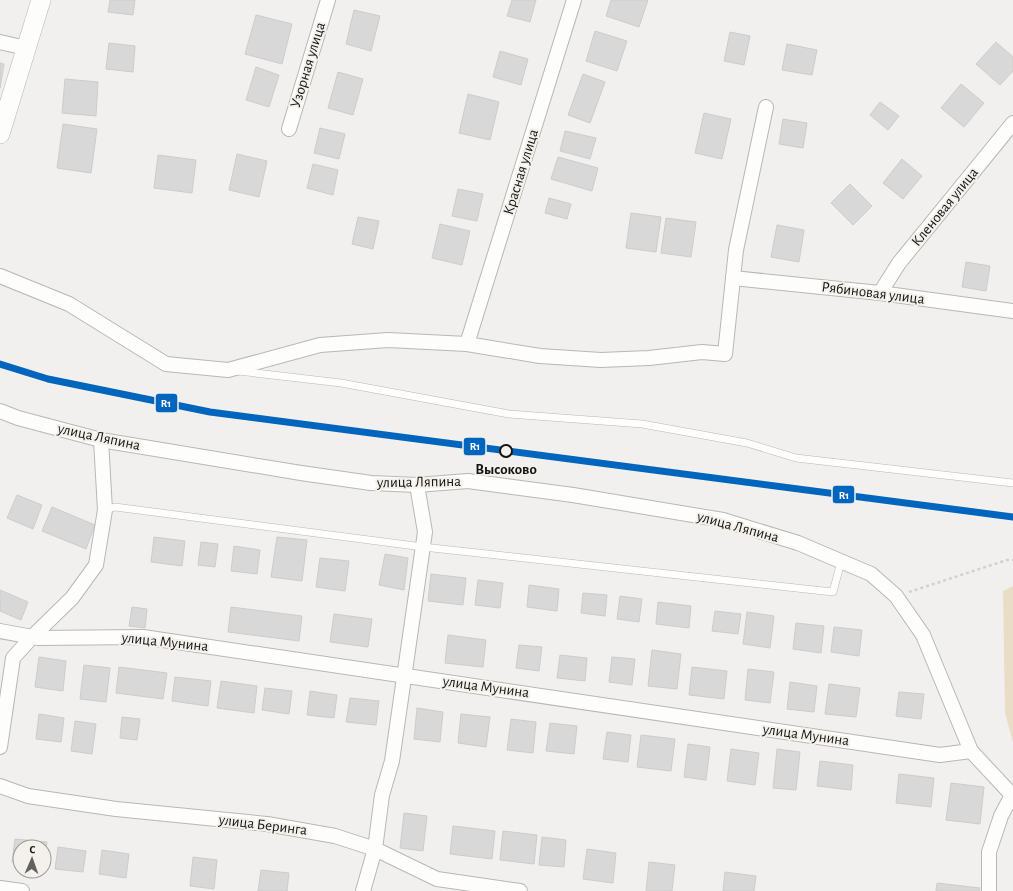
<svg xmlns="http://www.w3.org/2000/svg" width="1013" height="891" viewBox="0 0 1013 891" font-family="'Alegreya Sans',sans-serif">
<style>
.green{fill:#e9ddc7}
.building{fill:#d9d8d8;stroke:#cdcccc}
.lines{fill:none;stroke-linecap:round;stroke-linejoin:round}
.lane-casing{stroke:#b9b7b6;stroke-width:8}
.street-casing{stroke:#b9b7b6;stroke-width:16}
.secondary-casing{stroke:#b9b7b6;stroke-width:20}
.path{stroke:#d2d1d1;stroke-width:2.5;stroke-dasharray:3 3;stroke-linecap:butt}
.lane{stroke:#fdfdfc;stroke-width:7}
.street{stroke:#fdfdfc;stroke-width:14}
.secondary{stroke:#fdfdfc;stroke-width:19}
.rail-1-casing{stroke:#f4f1ec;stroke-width:10}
.rail-1{stroke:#0065bd;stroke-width:7}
.stop-dot{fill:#f4f1ec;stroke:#151412;stroke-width:2}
.labels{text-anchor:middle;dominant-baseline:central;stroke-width:4;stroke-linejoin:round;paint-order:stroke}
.street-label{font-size:15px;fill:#151412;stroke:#f4f1ec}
.stop-label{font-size:15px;font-weight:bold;fill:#151412;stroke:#f4f1ec}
.line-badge{stroke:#f4f1ec;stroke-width:1.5}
.badge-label{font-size:11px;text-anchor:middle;font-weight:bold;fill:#fff}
</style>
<rect width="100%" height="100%" fill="#f2f0ee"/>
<!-- green -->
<polygon class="green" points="1013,586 1013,743 1005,713 1003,591"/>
<!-- building -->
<g class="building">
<polygon points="110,0 135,0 133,15 108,12"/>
<polygon points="512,0 536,0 530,22 507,16"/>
<polygon points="611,0 648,0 639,27 606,16"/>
<polygon points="354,10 380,16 371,51 346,44"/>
<polygon points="256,15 292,24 282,64 245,54"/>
<polygon points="595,31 627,41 617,71 586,61"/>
<polygon points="730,32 750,36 744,65 724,61"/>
<polygon points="996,42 1013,57 1013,71 1000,85 976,64"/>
<polygon points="109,43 135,46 133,72 106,69"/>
<polygon points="787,44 817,50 812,75 782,70"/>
<polygon points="500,51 528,59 521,85 493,77"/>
<polygon points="0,63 4,64 0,88"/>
<polygon points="256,67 279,75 269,107 246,100"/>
<polygon points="338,72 363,79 353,115 328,108"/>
<polygon points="583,74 605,82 590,123 568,115"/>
<polygon points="65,79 98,82 96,116 62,113"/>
<polygon points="961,84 984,103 964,127 941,108"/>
<polygon points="468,94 499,102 490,140 459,133"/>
<polygon points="880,102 899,116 888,130 870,115"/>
<polygon points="704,113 731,119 722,159 695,153"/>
<polygon points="783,119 807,123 803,148 779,144"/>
<polygon points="63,124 97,129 91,173 57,168"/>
<polygon points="320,128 345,134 339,159 314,153"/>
<polygon points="565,131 596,138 590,159 560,151"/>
<polygon points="237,154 267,161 259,197 229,190"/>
<polygon points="158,155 196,160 192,193 154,188"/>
<polygon points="558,157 598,168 592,191 551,179"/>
<polygon points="902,159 922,176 903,199 883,183"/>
<polygon points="313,164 338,170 333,195 307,188"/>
<polygon points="850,184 872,206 853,225 831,203"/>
<polygon points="458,189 483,194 477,221 452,216"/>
<polygon points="549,198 571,204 567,219 545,213"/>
<polygon points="631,213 661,217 656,252 626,248"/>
<polygon points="358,217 379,221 373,249 352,244"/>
<polygon points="666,218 696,222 691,257 661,253"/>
<polygon points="440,224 470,231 462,265 432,258"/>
<polygon points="777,225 804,230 799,262 771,257"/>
<polygon points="966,262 990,266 986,291 962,287"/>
<polygon points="17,495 42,505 33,529 7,518"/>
<polygon points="52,507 95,525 86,549 42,531"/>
<polygon points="154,537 185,541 182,566 151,562"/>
<polygon points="277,537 307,540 302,581 271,577"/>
<polygon points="201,542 218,544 215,567 198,565"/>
<polygon points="234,546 260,550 257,574 231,571"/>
<polygon points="385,554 408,558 404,590 379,585"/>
<polygon points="320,558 349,561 345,591 316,587"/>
<polygon points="431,574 466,578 463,605 428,601"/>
<polygon points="478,580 503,583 500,608 475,605"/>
<polygon points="529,585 559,589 557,611 527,607"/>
<polygon points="0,590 28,602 21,620 0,611"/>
<polygon points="583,593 607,595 605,616 581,613"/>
<polygon points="620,596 642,599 639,622 617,619"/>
<polygon points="658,602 691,606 689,628 656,624"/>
<polygon points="132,607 147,609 145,628 129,626"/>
<polygon points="231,607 302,616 299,641 228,632"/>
<polygon points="715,611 741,614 738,634 712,631"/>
<polygon points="747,612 774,616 770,648 743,644"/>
<polygon points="334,614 372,619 368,647 330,642"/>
<polygon points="796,623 824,626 821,653 793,649"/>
<polygon points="834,627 862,630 859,656 831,652"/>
<polygon points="448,635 486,640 483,667 445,663"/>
<polygon points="519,645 542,647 539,671 516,668"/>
<polygon points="652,650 681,654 677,689 648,686"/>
<polygon points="560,655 587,658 585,681 557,678"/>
<polygon points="39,657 66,661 63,691 35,687"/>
<polygon points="612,657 635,659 632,685 609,682"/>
<polygon points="84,665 110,668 106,702 80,699"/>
<polygon points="119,667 167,673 163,699 116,693"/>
<polygon points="692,667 727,671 724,699 689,695"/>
<polygon points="748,669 774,672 770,703 745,700"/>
<polygon points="175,677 211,681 208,706 172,701"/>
<polygon points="221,681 257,686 254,713 217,708"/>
<polygon points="790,682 817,686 814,712 787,709"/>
<polygon points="829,684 860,688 856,717 825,714"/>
<polygon points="265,688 292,691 289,714 262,710"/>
<polygon points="310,691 337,695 334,718 307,715"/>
<polygon points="899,692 924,694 921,719 896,716"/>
<polygon points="350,698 379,701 376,725 346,722"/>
<polygon points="417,708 443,712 440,742 414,739"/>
<polygon points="39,714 64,718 61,742 36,739"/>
<polygon points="461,714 490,717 486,747 458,743"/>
<polygon points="122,717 140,719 137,740 120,738"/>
<polygon points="511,719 536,722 533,753 507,750"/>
<polygon points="75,721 96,724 92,754 71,751"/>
<polygon points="550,723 577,726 574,754 546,751"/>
<polygon points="607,732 631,735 628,762 603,759"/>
<polygon points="641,735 675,739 671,771 637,767"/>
<polygon points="688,744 710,747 706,780 684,777"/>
<polygon points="731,749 759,753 755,785 727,781"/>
<polygon points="777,749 800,752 796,790 773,788"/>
<polygon points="820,761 853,765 851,790 817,786"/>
<polygon points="899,774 934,778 931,807 896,803"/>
<polygon points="951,783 984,787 980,824 946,820"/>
<polygon points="404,813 427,816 423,851 400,848"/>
<polygon points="453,826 495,831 492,859 450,854"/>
<polygon points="503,831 537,835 534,864 500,860"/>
<polygon points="542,837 566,840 564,867 539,865"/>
<polygon points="15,839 47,842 44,864 44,847 20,847 20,863 12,862"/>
<polygon points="58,847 86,851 83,872 55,869"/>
<polygon points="587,849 616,853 613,883 583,879"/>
<polygon points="102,850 129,854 126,878 99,874"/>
<polygon points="193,857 217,860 214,889 190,886"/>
<polygon points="649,862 675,865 672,891 646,891"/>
<polygon points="261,870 289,873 287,891 258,891"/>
<polygon points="725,872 756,876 754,891 723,891"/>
<polygon points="937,883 980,888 979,891 936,891"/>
</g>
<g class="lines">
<defs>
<g id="lane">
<polyline points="238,371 341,383 509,414 642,424 747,443 796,458 1013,483"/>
<polyline points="105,510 115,507 423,547 833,592 841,562"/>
</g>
<g id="street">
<polyline points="0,42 26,48"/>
<polyline points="289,129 328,0"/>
<polyline points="0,276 69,304 166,364 228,370 320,345 388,340 467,344 540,356 601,360 649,358 702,352 725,354 736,250 766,107"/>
<polyline points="733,278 880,293 1013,311"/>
<polyline points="880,293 899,263 1013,123"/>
<polyline points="467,344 574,0"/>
<polyline points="0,411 18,418 101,440 301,473 371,483 417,485 468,481 573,495 723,520 798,543 871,574 896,596 923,635 971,751 1012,795 1001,816 989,852 989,891"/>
<polyline points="0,631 38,638 143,637 940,755 971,751"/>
<polyline points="0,747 13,658 32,637 72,598 96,565 105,510 101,440"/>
<polyline points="0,786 28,796 116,809 267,824 335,836 375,849 437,879 520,891"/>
<polyline points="0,888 22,891"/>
<polyline points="363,891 375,849 382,795 392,761 425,532 417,485"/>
</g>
<polyline id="secondary" points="0,134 41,0"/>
</defs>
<!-- lane casing -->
<use href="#lane" class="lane-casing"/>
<!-- street casing -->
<use href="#street" class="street-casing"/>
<!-- secondary casing -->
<use href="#secondary" class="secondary-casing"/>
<!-- path -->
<polyline class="path" points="909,592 1007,560 1013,560"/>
<!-- lane -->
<use href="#lane" class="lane"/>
<!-- street -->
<use href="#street" class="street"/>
<!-- secondary -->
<use href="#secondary" class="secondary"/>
<defs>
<polyline id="rail-1" points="0,364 48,379 210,412 1013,517"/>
</defs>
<!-- rail-1 casing -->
<use href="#rail-1" class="rail-1-casing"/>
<!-- rail-1 -->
<use href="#rail-1" class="rail-1"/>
</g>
<!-- markers -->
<circle class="stop-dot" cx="506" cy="451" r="6"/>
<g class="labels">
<!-- street labels -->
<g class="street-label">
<text transform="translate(308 65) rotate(-73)">Узорная улица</text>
<text transform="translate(521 172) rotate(-73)">Красная улица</text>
<text transform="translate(945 207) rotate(-51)">Кленовая улица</text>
<text transform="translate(873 293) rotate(7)">Рябиновая улица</text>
<text transform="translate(99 437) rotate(12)">улица Ляпина</text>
<text transform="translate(419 482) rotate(-1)">улица Ляпина</text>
<text transform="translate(738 527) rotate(15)">улица Ляпина</text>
<text transform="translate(165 642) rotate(6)">улица Мунина</text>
<text transform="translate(486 687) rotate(8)">улица Мунина</text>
<text transform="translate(806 735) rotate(8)">улица Мунина</text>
<text transform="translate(263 825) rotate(7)">улица Беринга</text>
</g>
<!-- stop labels -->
<g class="stop-label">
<text x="506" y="469">Высоково</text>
</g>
</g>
<g class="line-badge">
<rect x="155" y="393" width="23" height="20" rx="4" fill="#0065bd"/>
<rect x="463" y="437" width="23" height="19" rx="4" fill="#0065bd"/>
<rect x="832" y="485" width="23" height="19" rx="4" fill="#0065bd"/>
</g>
<g class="badge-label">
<text x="166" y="407">R1</text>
<text x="475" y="450">R1</text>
<text x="844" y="499">R1</text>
</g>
<!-- north arrow -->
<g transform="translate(32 859) rotate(2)"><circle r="19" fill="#f4f1ec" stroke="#9b9995"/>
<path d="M0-3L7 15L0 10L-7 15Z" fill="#62615f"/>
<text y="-6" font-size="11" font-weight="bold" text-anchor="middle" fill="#151412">С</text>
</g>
</svg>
